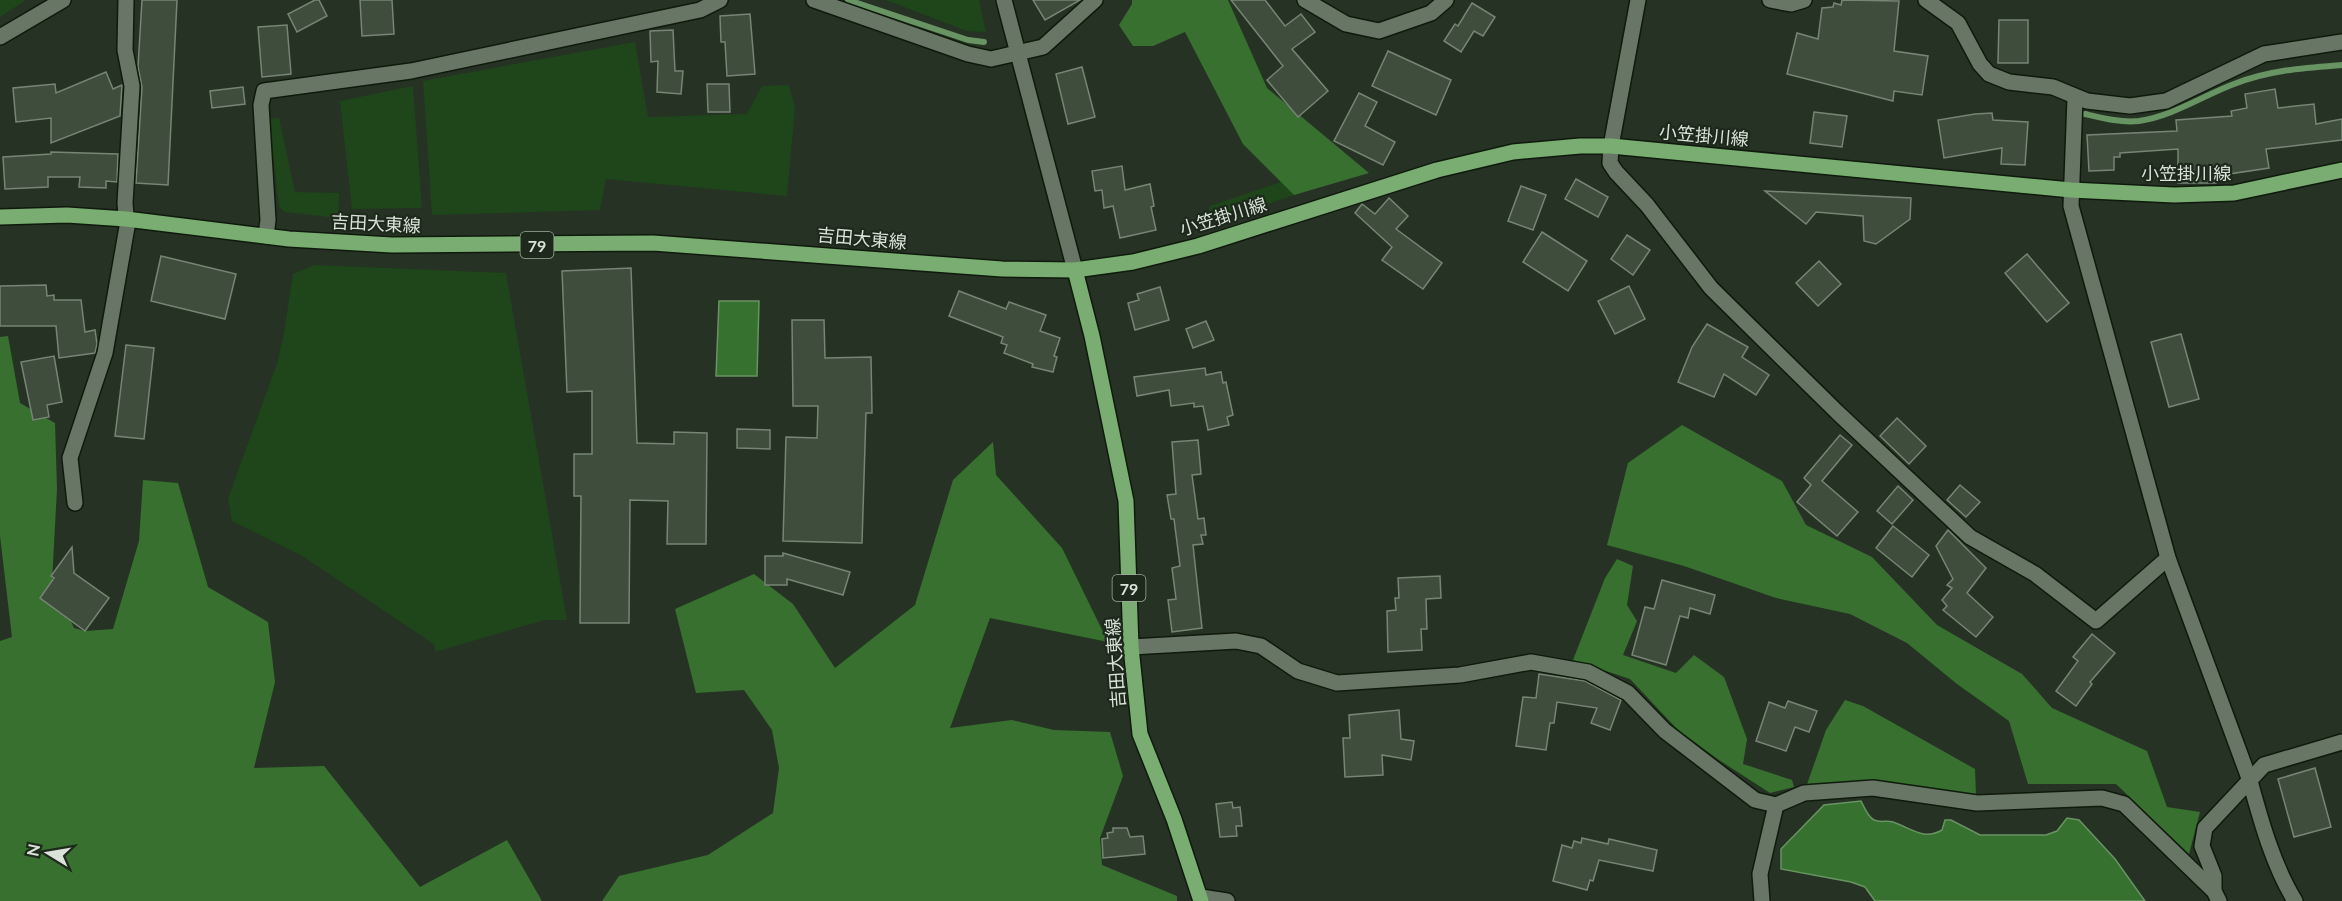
<svg xmlns="http://www.w3.org/2000/svg" width="2342" height="901" viewBox="0 0 2342 901" font-family="Lato,'Noto Sans JP',sans-serif">
<style>
.green{fill:#1f451a}
.forest{fill:#37702f}
.water{fill:#37712f;stroke:#689362;stroke-width:1.5}
.lines{fill:none;stroke-linecap:round;stroke-linejoin:round}
.stream{stroke:#689362;stroke-width:6}
.building{fill:#3f4d3d;stroke:#768574;stroke-width:1.5}
.minor-casing{stroke:#0f1a0d;stroke-width:18}
.major-casing{stroke:#0f1a0d;stroke-width:18}
.minor{stroke:#687665;stroke-width:15}
.major{stroke:#79ad71;stroke-width:15}
.labels{text-anchor:middle;dominant-baseline:central;stroke-width:4.5;stroke-linejoin:round;paint-order:stroke}
.shield{fill:#1d291b;stroke:#a1aaa0;stroke-width:1.5}
.shield-label{font-size:16px;font-weight:bold;fill:#dae2d9}
.street-label{font-size:18px;fill:#dae2d9;stroke:#1d291b}
</style>
<rect width="100%" height="100%" fill="#263324"/>
<!-- green -->
<g class="green">
<polygon points="0,0 26,0 0,17"/>
<polygon points="886,0 979,0 986,32 967,31"/>
<polygon points="635,42 648,117 747,114 762,86 789,85 795,108 787,196 606,179 600,210 432,215 423,81"/>
<polygon points="413,86 422,208 352,209 340,101"/>
<polygon points="279,118 295,192 339,193 338,218 285,212 279,206 269,119"/>
<polygon points="1281,182 1294,195 1206,225 1210,206"/>
<polygon points="314,265 506,273 567,620 544,620 435,652 435,645 301,555 232,521 228,499 277,364 284,333 293,274"/>
</g>
<!-- forest -->
<g class="forest">
<polygon points="1132,0 1228,0 1267,88 1369,173 1294,195 1243,144 1185,32 1153,46 1133,46 1119,25 1132,4"/>
<polygon points="8,336 20,403 55,423 57,489 52,581 74,628 85,631 113,629 139,541 143,480 178,483 208,587 268,622 275,682 254,768 324,766 420,887 507,840 542,901 0,901 0,641 12,637 0,536 0,337"/>
<polygon points="1682,425 1782,481 1806,525 1872,557 1937,625 2022,674 2052,708 2147,751 2167,807 2200,812 2189,854 2116,784 2028,784 2009,721 1957,684 1907,643 1850,614 1776,598 1684,566 1607,545 1628,463"/>
<polygon points="993,442 996,475 1062,548 1108,642 990,618 950,728 1012,720 1054,730 1110,732 1123,776 1100,838 1102,865 1177,896 1177,901 602,901 619,876 708,855 773,813 779,768 772,730 744,690 696,693 675,609 754,574 793,604 835,668 915,605 953,480"/>
<polygon points="1617,559 1633,566 1627,605 1637,621 1623,655 1676,673 1694,655 1724,677 1747,739 1743,764 1792,780 1794,787 1770,793 1719,760 1678,730 1630,679 1573,660 1605,578"/>
<polygon points="1845,700 1863,706 1975,769 1976,795 1863,788 1804,793 1826,730"/>
</g>
<!-- water -->
<g class="water">
<polygon points="719,301 759,301 757,376 716,376"/>
<path d="M1861,801c3,6 7,16 13,19 6,3 13,0 19,2 18,6 31,19 49,8l3,-10h6l29,15h66l11,-4 10,-13 12,2 36,39 30,42h-270l-10,-14 -14,-5 -70,-13v-20l43,-44z"/>
</g>
<g class="lines">
<!-- stream -->
<g class="stream">
<polyline points="848,0 968,40 984,42"/>
<path d="M2085,114c17,4 36,9 54,7 34,-5 63,-25 95,-37 36,-14 70,-16 108,-19"/>
</g>
</g>
<!-- building -->
<g class="building">
<polygon points="142,0 177,0 168,185 136,183 142,87 138,67"/>
<polygon points="315,0 319,0 327,16 297,32 288,14"/>
<polygon points="360,0 392,0 394,34 362,36"/>
<polygon points="1033,0 1080,0 1045,20"/>
<polygon points="1231,0 1265,0 1285,26 1301,14 1315,32 1292,49 1328,91 1298,117 1267,80 1283,66"/>
<polygon points="1842,0 1899,1 1894,51 1928,56 1922,95 1894,91 1893,101 1787,74 1797,33 1818,39 1822,8 1833,7 1834,3 1841,5"/>
<polygon points="1472,3 1495,17 1483,36 1474,31 1461,52 1444,41 1455,24 1458,26"/>
<polygon points="750,14 755,74 727,76 725,42 721,42 720,16"/>
<polygon points="1999,20 2028,20 2028,63 1998,63"/>
<polygon points="287,25 291,74 262,77 258,27"/>
<polygon points="673,30 675,71 683,71 681,94 657,92 658,61 651,62 650,31"/>
<polygon points="1388,51 1451,80 1436,115 1372,86"/>
<polygon points="1082,67 1095,117 1068,124 1056,74"/>
<polygon points="106,72 113,89 122,85 120,116 51,143 51,118 16,122 13,88 55,84 56,93"/>
<polygon points="707,84 729,84 730,112 708,112"/>
<polygon points="243,87 245,104 212,108 210,91"/>
<polygon points="2275,89 2278,108 2314,104 2316,124 2342,119 2342,140 2266,149 2269,168 2216,176 2216,183 2178,183 2178,149 2120,153 2120,157 2114,157 2114,170 2089,171 2087,135 2177,131 2176,120 2232,116 2231,111 2247,108 2245,94"/>
<polygon points="1359,93 1377,102 1365,126 1395,142 1383,165 1334,141"/>
<polygon points="1814,112 1847,116 1842,147 1810,143"/>
<polygon points="1992,113 1993,120 2028,122 2025,165 2001,164 2002,148 1944,158 1938,120 1975,114"/>
<polygon points="51,152 118,154 117,182 106,181 106,188 79,187 80,177 48,177 48,187 5,189 3,157 51,154"/>
<polygon points="1122,166 1125,190 1150,184 1154,206 1151,207 1156,230 1120,238 1113,206 1104,208 1102,190 1095,191 1092,171"/>
<polygon points="1576,179 1608,197 1598,217 1565,199"/>
<polygon points="1521,186 1546,195 1533,230 1508,221"/>
<polygon points="1765,191 1911,198 1910,219 1876,244 1864,241 1863,216 1816,212 1806,224"/>
<polygon points="1389,198 1408,216 1396,229 1442,263 1423,289 1382,260 1392,247 1355,213 1362,204 1375,214"/>
<polygon points="1542,232 1587,261 1568,291 1523,262"/>
<polygon points="1627,235 1650,250 1633,275 1611,259"/>
<polygon points="2027,254 2069,303 2047,322 2005,273"/>
<polygon points="161,256 236,274 225,319 151,301"/>
<polygon points="1819,261 1841,284 1818,306 1796,283"/>
<polygon points="631,268 637,443 674,444 674,432 707,433 706,544 667,544 668,501 630,500 629,623 580,623 581,496 574,496 574,454 592,454 592,391 567,392 562,271"/>
<polygon points="46,285 47,296 54,295 54,300 81,300 85,332 95,330 97,344 95,353 59,358 56,326 0,326 0,286"/>
<polygon points="1629,286 1645,319 1615,334 1598,301"/>
<polygon points="1160,287 1169,320 1135,330 1128,303 1139,300 1137,294"/>
<polygon points="959,291 1006,309 1009,302 1046,315 1040,331 1060,338 1054,356 1057,357 1053,372 1032,367 1033,364 1004,353 1007,345 1001,343 1003,337 949,316"/>
<polygon points="792,320 824,320 825,358 871,357 872,413 866,413 862,543 783,541 786,437 817,438 818,406 793,406"/>
<polygon points="1206,321 1214,340 1193,348 1186,329"/>
<polygon points="1707,324 1748,347 1742,357 1769,375 1756,395 1724,374 1714,397 1678,382 1692,347"/>
<polygon points="2181,334 2199,399 2169,407 2151,342"/>
<polygon points="126,345 154,348 144,439 115,436"/>
<polygon points="54,356 62,402 47,405 49,417 33,420 21,362"/>
<polygon points="1205,368 1206,375 1221,372 1223,383 1226,382 1233,415 1227,417 1229,425 1208,430 1203,406 1194,407 1194,403 1171,406 1169,390 1137,396 1134,377"/>
<polygon points="1897,418 1926,446 1909,464 1880,436"/>
<polygon points="737,429 770,430 770,449 737,448"/>
<polygon points="1840,435 1852,445 1822,481 1858,512 1837,536 1797,502 1811,485 1804,478"/>
<polygon points="1198,440 1201,474 1192,475 1198,519 1204,518 1206,535 1201,535 1203,544 1193,545 1202,628 1172,632 1168,600 1176,599 1172,568 1180,566 1174,519 1171,519 1167,495 1176,494 1172,442"/>
<polygon points="1960,485 1980,502 1966,517 1947,500"/>
<polygon points="1898,486 1913,500 1892,524 1877,511"/>
<polygon points="1893,526 1929,555 1912,577 1876,548"/>
<polygon points="1948,530 1986,568 1967,593 1993,617 1976,637 1943,610 1947,606 1942,600 1952,588 1947,585 1953,579 1936,546"/>
<polygon points="72,547 74,573 109,598 85,631 40,598 54,578 51,576"/>
<polygon points="783,553 850,572 843,595 787,579 787,585 765,585 765,556 783,556"/>
<polygon points="1440,576 1441,598 1426,599 1427,629 1421,629 1422,650 1388,652 1387,611 1396,610 1395,598 1399,598 1398,578"/>
<polygon points="1662,580 1715,595 1710,614 1690,608 1688,618 1680,616 1666,665 1632,655 1645,607 1654,609"/>
<polygon points="2092,634 2115,653 2090,682 2092,684 2076,706 2056,691 2078,661 2073,657"/>
<polygon points="1539,674 1585,681 1621,700 1610,730 1591,723 1597,708 1557,702 1554,723 1550,723 1546,750 1516,746 1523,697 1536,698"/>
<polygon points="1788,701 1817,711 1809,732 1795,727 1786,751 1756,741 1769,702 1785,708"/>
<polygon points="1399,710 1401,739 1414,741 1411,760 1382,755 1383,775 1345,777 1343,738 1350,738 1349,715"/>
<polygon points="2315,768 2331,827 2294,837 2278,779"/>
<polygon points="1232,802 1233,808 1240,807 1242,826 1236,826 1237,836 1220,837 1216,804"/>
<polygon points="1113,828 1127,828 1130,837 1143,836 1145,854 1103,858 1102,839 1108,838 1107,833 1113,832"/>
<polygon points="1582,838 1608,844 1609,839 1657,850 1653,871 1599,860 1593,881 1590,880 1587,890 1553,881 1562,845 1572,848 1574,841 1581,843"/>
</g>
<g class="lines">
<defs>
<g id="minor">
<polyline points="814,0 968,54 991,59 1043,47 1095,0"/>
<polyline points="1004,0 1075,270"/>
<polyline points="1305,0 1346,24 1379,31 1431,13 1446,0"/>
<polyline points="1638,0 1611,146 1610,163 1616,172 1647,205 1711,288 1837,412 1970,537 2035,574 2096,621 2168,558"/>
<polyline points="1770,0 1791,4 1804,0"/>
<polyline points="1926,0 1958,23 1980,64 1989,74 2009,82 2053,87 2087,101 2130,106 2166,101 2264,54 2342,42"/>
<polyline points="0,37 63,0"/>
<path d="M2075,98l-4,108 97,352 82,223c11,40 23,84 45,120"/>
<polyline points="266,236 268,220 261,105 264,91 411,71 700,10 720,0"/>
<polyline points="75,503 70,458 105,353 127,227 125,203 132,86 125,50 126,0"/>
<polyline points="1131,647 1236,641 1261,646 1298,671 1337,683 1460,675 1531,662 1588,672 1628,693 1665,731 1755,800 1776,805 1804,793 1873,788 1977,803 2102,798 2124,804 2214,891 2219,901"/>
<polyline points="2214,891 2214,876 2202,846 2205,828 2264,765 2342,742"/>
<polyline points="1201,897 1227,901"/>
<polyline points="1762,901 1760,874 1776,805"/>
</g>
<g id="major">
<polyline points="0,217 67,215 126,219 289,239 392,245 653,243 1002,269 1075,270 1133,262 1198,246 1437,170 1513,152 1580,146 1611,146 2071,190 2174,195 2234,193 2342,170"/>
<polyline points="1075,270 1092,336 1126,501 1131,647 1140,734 1174,819 1201,901"/>
</g>
</defs>
<!-- minor casing -->
<use href="#minor" class="minor-casing"/>
<!-- major casing -->
<use href="#major" class="major-casing"/>
<!-- minor -->
<use href="#minor" class="minor"/>
<!-- major -->
<use href="#major" class="major"/>
</g>
<g class="labels">
<!-- shield labels -->
<g class="shield">
<rect x="520.5" y="232" width="33" height="26" rx="4.5"/>
<rect x="1112.5" y="575" width="33" height="26" rx="4.5"/>
</g>
<g class="shield-label">
<text x="537" y="245">79</text>
<text x="1129" y="588">79</text>
</g>
<!-- street labels -->
<g class="street-label">
<text transform="translate(1704 135) rotate(5)">小笠掛川線</text>
<text x="2186" y="173">小笠掛川線</text>
<text transform="translate(1223 216) rotate(-17)">小笠掛川線</text>
<text transform="translate(376 223) rotate(3)">吉田大東線</text>
<text transform="translate(862 238) rotate(5)">吉田大東線</text>
<text transform="translate(1115 663) rotate(-94)">吉田大東線</text>
</g>
</g>
<!-- north arrow -->
<g transform="translate(48 853) rotate(281)" stroke="#1d291b" stroke-width="4.5" paint-order="stroke">
<path d="M0-4.5L10 22L0 15L-10 22Z" fill="#dae2d9"/>
<text y="-9" font-size="16" font-weight="bold" text-anchor="middle" fill="#dae2d9">N</text>
</g>
</svg>
